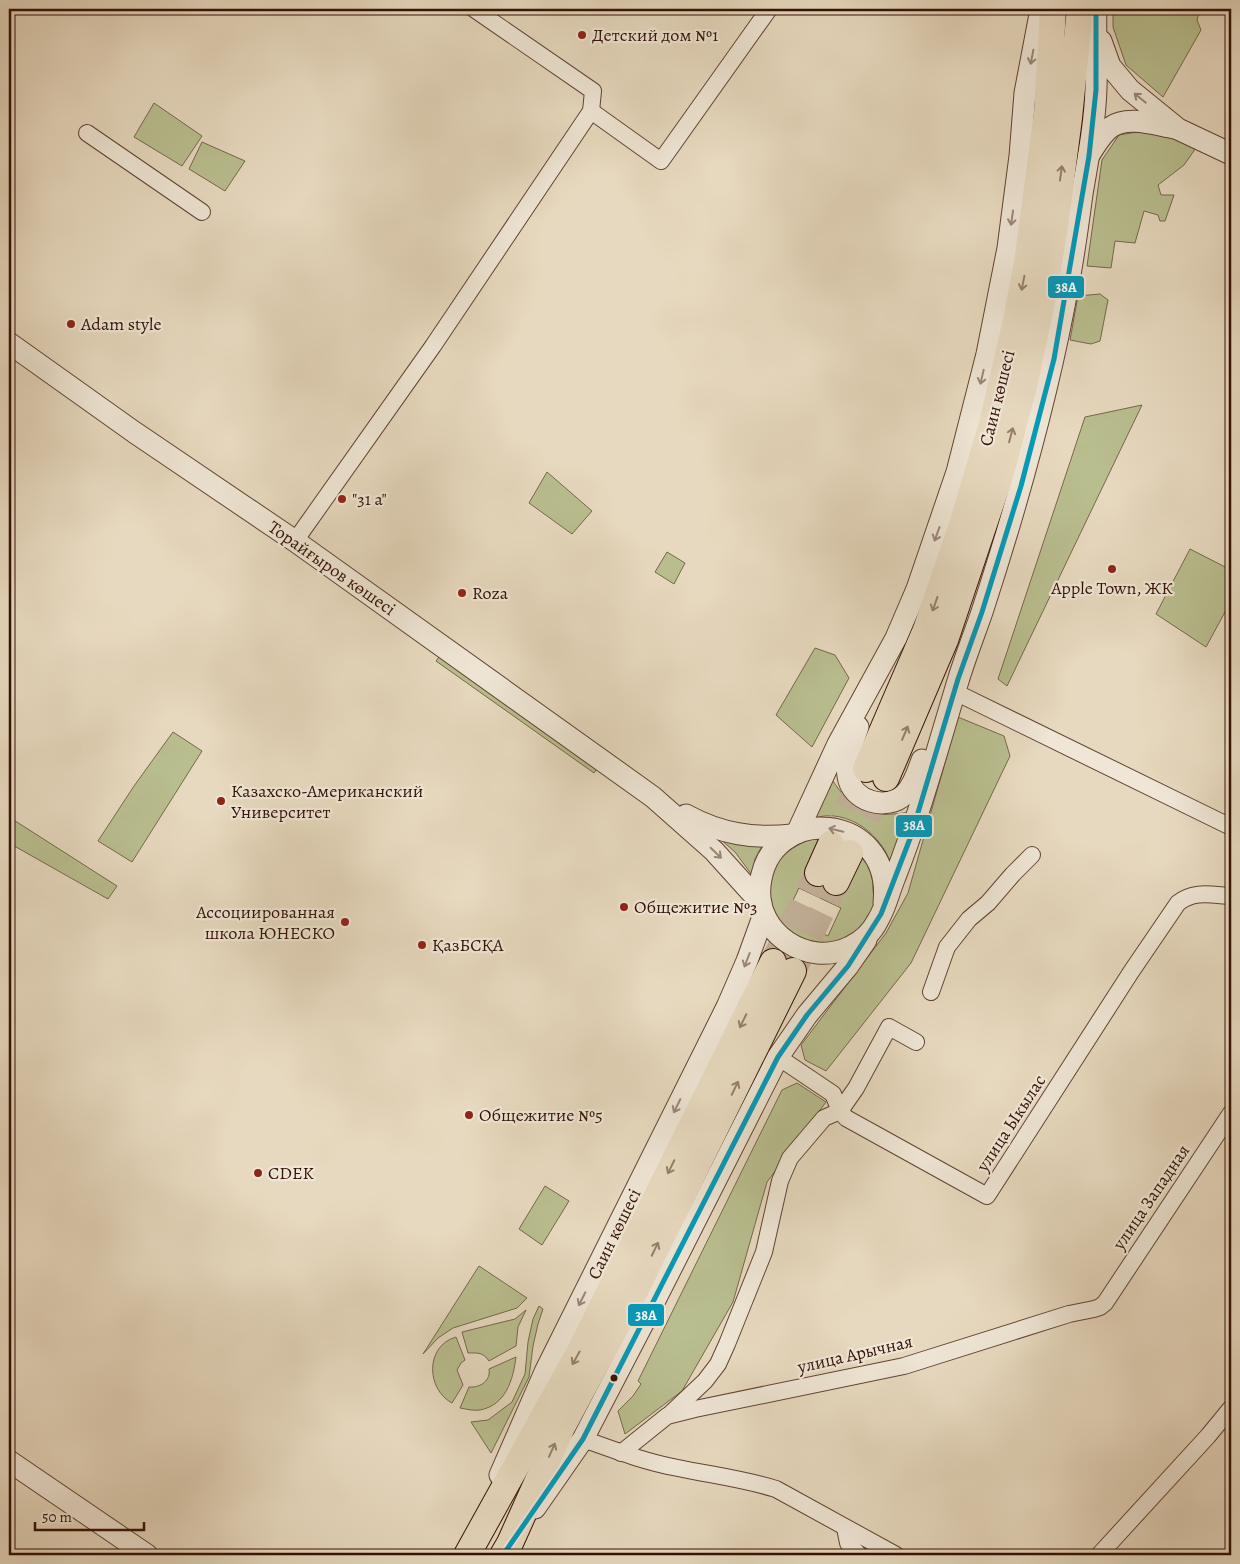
<svg xmlns="http://www.w3.org/2000/svg" width="1240" height="1564" viewBox="0 0 1240 1564" font-family="Alegreya,serif">
<style>
.green{fill:#b9be8f;stroke:#76684a;fill-rule:evenodd}
.lines{fill:none;stroke-linecap:round;stroke-linejoin:round}
.primary-tunnel{stroke:#c3b19a;stroke-width:26;stroke-dasharray:26 13;stroke-linecap:butt}
.minor-casing{stroke:#614334;stroke-width:18}
.tertiary-casing{stroke:#614334;stroke-width:23}
.primary-casing{stroke:#341105;stroke-width:28}
.minor{stroke:#efe6d5;stroke-width:16}
.tertiary{stroke:#efe6d5;stroke-width:21}
.primary{stroke:#e7d9bf;stroke-width:26}
.bus-1-casing{stroke:#efe6d5;stroke-width:9}
.bus-1{stroke:#059aba;stroke-width:5}
.oneway{stroke:#9b8677}
.oneway2{stroke:#967f6b}
.poi-dot{fill:#8f2418;stroke:#efe6d5;stroke-width:2}
.bus-dot{fill:#341105;stroke:#efe6d5;stroke-width:2}
.labels{text-anchor:middle;dominant-baseline:central;stroke-width:4.5;stroke-linejoin:round;paint-order:stroke}
.poi-label{font-size:18px;fill:#341105;stroke:#efe6d5;text-anchor:start}
.street-label{font-size:18px;fill:#341105;stroke:#efe6d5}
.line-badge{stroke:#efe6d5;stroke-width:2}
.badge-label{font-size:14px;text-anchor:middle;font-weight:bold;fill:#fff}
</style>
<rect width="100%" height="100%" fill="#e7d9bf"/>
<filter id="stains"><feTurbulence type="fractalNoise" baseFrequency=".004" numOctaves="4"/><feColorMatrix values="0 0 0 0 .2 0 0 0 0 .09 0 0 0 0 .02 0 0 0 .5 -.17"/></filter>
<radialGradient id="worn" r=".72"><stop offset=".6" stop-color="#630" stop-opacity="0"/><stop offset="1" stop-color="#630" stop-opacity=".3"/></radialGradient>
<!-- green -->
<g class="green">
<polygon points="1113,9 1200,9 1197,20 1201,30 1163,97 1126,65 1113,27"/>
<polygon points="154,103 202,136 182,166 134,137"/>
<polygon points="1149,130 1198,145 1184,165 1158,185 1161,195 1174,195 1165,221 1160,221 1158,215 1144,211 1135,243 1115,241 1111,268 1087,266 1102,160 1119,135"/>
<polygon points="202,142 245,161 225,191 189,169"/>
<polygon points="1100,294 1108,300 1100,341 1091,344 1070,340 1078,296"/>
<polygon points="1142,405 1007,686 998,679 1085,417"/>
<polygon points="547,472 592,511 572,534 529,503"/>
<polygon points="1190,549 1231,570 1231,601 1206,647 1156,614"/>
<polygon points="667,552 685,563 674,584 655,572"/>
<polygon points="815,648 835,655 849,678 812,747 776,715"/>
<polygon points="442,653 598,767 594,773 436,661"/>
<polygon points="958,717 1004,736 1010,756 911,963 826,1071 805,1060 801,1045 886,933 908,893"/>
<polygon points="173,732 202,751 132,862 98,841 134,786"/>
<path d="M831,778c24,37 36,40 80,34l-20,52c-11,-33 -50,-60 -84,-43z"/>
<polygon points="9,817 117,886 108,899 9,843"/>
<polygon points="719,838 763,844 755,859 752,875 735,852"/>
<path d="M812,838l47,13c4,6 10,12 13,19 2,5 1,13 1,19 0,5 2,13 1,19 -4,17 -29,34 -46,36 -3,0 -8,-1 -11,-2 -27,-4 -49,-27 -47,-55 3,-29 19,-38 42,-49zM799,888l42,20 -13,28 -42,-21z"/>
<polygon points="797,1083 826,1102 767,1182 733,1302 682,1391 625,1434 618,1411 633,1396 641,1384 638,1381 782,1090"/>
<polygon points="545,1186 569,1201 542,1245 519,1229"/>
<polygon points="479,1266 527,1298 517,1308 453,1328 438,1338 423,1354"/>
<polygon points="539,1306 543,1309 538,1324 533,1346 529,1377 491,1453 471,1422 488,1420 512,1402 525,1374 528,1342 533,1319"/>
<path d="M526,1310l-8,17 -2,19 -27,15c-6,-9 -11,-8 -21,-8l-6,-21 53,-13z"/>
<path d="M456,1337l9,23 -4,3 -4,7 6,15 -11,18c-26,-14 -27,-57 4,-66z"/>
<path d="M516,1357c-3,23 -10,48 -36,53 -6,1 -14,-1 -20,-2l9,-21c12,1 22,-7 20,-18z"/>
</g>
<g class="lines">
<!-- primary-tunnel -->
<g class="primary-tunnel">
<polyline points="831,844 866,770"/>
<polyline points="850,853 886,778"/>
<polyline points="773,962 818,873"/>
<polyline points="793,971 836,882"/>
</g>
<defs>
<g id="minor">
<polyline points="591,111 661,161 769,9"/>
<polyline points="87,133 202,212"/>
<polyline points="295,541 433,346 591,111 593,91 474,9"/>
<polyline points="955,692 1231,827"/>
<polyline points="931,992 947,947 969,919 988,903 1013,874 1032,855"/>
<path d="M778,1057l55,37 7,17 6,7 141,78 144,-224 47,-69c16,-13 34,-8 53,-7"/>
<polyline points="669,1415 705,1381 718,1364 727,1344 764,1252 780,1181 790,1158 824,1118 840,1111 856,1088 889,1027 916,1042"/>
<path d="M583,1439c31,11 62,23 95,29 33,7 66,11 98,21l120,66"/>
<polyline points="621,1453 667,1416 695,1409 904,1366 1069,1314 1094,1309 1100,1307 1105,1303 1231,1113"/>
<polyline points="845,1528 848,1543 859,1555"/>
<polyline points="1099,1555 1208,1436 1231,1408"/>
</g>
<g id="tertiary">
<polyline points="1101,41 1110,66 1130,90 1178,129 1231,154"/>
<path d="M1089,155c6,-9 12,-21 22,-28 17,-12 45,-2 64,1"/>
<polyline points="9,343 134,432 295,541 653,797 714,851 761,903"/>
<path d="M858,727c-5,15 -13,32 -10,49 3,25 39,36 57,18 9,-9 13,-23 17,-34"/>
<path d="M686,815c35,19 67,24 106,20"/>
<polyline points="797,833 838,744 896,638 917,589 957,472 987,354 1008,248 1020,156 1025,93 1041,9"/>
<path d="M884,903c10,-92 -116,-101 -124,-17 -5,47 48,82 90,61 13,-6 22,-15 28,-27 8,-13 11,-29 17,-43 25,-64 43,-130 63,-196 7,-23 16,-46 24,-69 35,-107 66,-216 86,-327 6,-30 10,-61 14,-91 6,-35 13,-71 14,-106 1,-26 -1,-53 0,-79"/>
<polyline points="9,1461 147,1555"/>
<polyline points="500,1475 545,1372 727,1007 747,961 764,914"/>
<polyline points="535,1508 583,1439 650,1310 778,1057 807,1015 848,966 866,940"/>
</g>
<g id="primary">
<polyline points="866,769 926,630 963,522 992,424 1015,325 1027,263 1047,113 1053,9"/>
<polyline points="886,778 945,640 998,482 1024,386 1043,297 1055,226 1069,118 1080,9"/>
<polyline points="818,873 831,844"/>
<polyline points="836,882 850,853"/>
<polyline points="467,1555 581,1349 773,962"/>
<polyline points="503,1555 510,1543 562,1427 634,1293 793,971"/>
</g>
</defs>
<!-- minor casing -->
<use href="#minor" class="minor-casing"/>
<!-- tertiary casing -->
<use href="#tertiary" class="tertiary-casing"/>
<!-- primary casing -->
<use href="#primary" class="primary-casing"/>
<!-- minor -->
<use href="#minor" class="minor"/>
<!-- tertiary -->
<use href="#tertiary" class="tertiary"/>
<!-- primary -->
<use href="#primary" class="primary"/>
<defs>
<polyline id="bus-1" points="503,1555 583,1439 778,1057 807,1015 848,966 881,914 911,836 958,679 982,612 1021,486 1054,359 1089,156 1096,90 1096,9"/>
</defs>
<!-- bus-1 casing -->
<use href="#bus-1" class="bus-1-casing"/>
<!-- bus-1 -->
<use href="#bus-1" class="bus-1"/>
</g>
<!-- one-way arrows -->
<defs><path id="oneway-shaft" d="M-6 0H5M1.5-3L5.5 0L1.5 3" fill="none" stroke-width="1.6" stroke-linecap="round" stroke-linejoin="round" transform="scale(1.25)"/></defs>
<g class="oneway">
<use href="#oneway-shaft" transform="translate(1032 57) rotate(101)"/>
<use href="#oneway-shaft" transform="translate(1140 98) rotate(-141)"/>
<use href="#oneway-shaft" transform="translate(1012 218) rotate(98)"/>
<use href="#oneway-shaft" transform="translate(982 377) rotate(103)"/>
<use href="#oneway-shaft" transform="translate(937 534) rotate(110)"/>
<use href="#oneway-shaft" transform="translate(836 830) rotate(-167)"/>
<use href="#oneway-shaft" transform="translate(716 853) rotate(44)"/>
<use href="#oneway-shaft" transform="translate(747 960) rotate(111)"/>
<use href="#oneway-shaft" transform="translate(677 1106) rotate(116)"/>
<use href="#oneway-shaft" transform="translate(582 1299) rotate(117)"/>
</g>
<g class="oneway2">
<use href="#oneway-shaft" transform="translate(1061 173) rotate(-82)"/>
<use href="#oneway-shaft" transform="translate(1023 283) rotate(101)"/>
<use href="#oneway-shaft" transform="translate(1011 435) rotate(-75)"/>
<use href="#oneway-shaft" transform="translate(935 604) rotate(109)"/>
<use href="#oneway-shaft" transform="translate(905 733) rotate(-67)"/>
<use href="#oneway-shaft" transform="translate(743 1021) rotate(116)"/>
<use href="#oneway-shaft" transform="translate(735 1088) rotate(-64)"/>
<use href="#oneway-shaft" transform="translate(671 1167) rotate(116)"/>
<use href="#oneway-shaft" transform="translate(655 1249) rotate(-64)"/>
<use href="#oneway-shaft" transform="translate(576 1358) rotate(119)"/>
<use href="#oneway-shaft" transform="translate(552 1450) rotate(-66)"/>
</g>
<!-- markers -->
<g class="poi-dot">
<circle cx="582" cy="35" r="5"/>
<circle cx="71" cy="324" r="5"/>
<circle cx="342" cy="499" r="5"/>
<circle cx="1112" cy="569" r="5"/>
<circle cx="462" cy="593" r="5"/>
<circle cx="221" cy="801" r="5"/>
<circle cx="624" cy="907" r="5"/>
<circle cx="345" cy="922" r="5"/>
<circle cx="422" cy="945" r="5"/>
<circle cx="469" cy="1115" r="5"/>
<circle cx="258" cy="1173" r="5"/>
</g>
<circle class="bus-dot" cx="614" cy="1378" r="4.5"/>
<g class="labels">
<!-- poi labels -->
<g class="poi-label">
<text x="592" y="35">Детский дом №1</text>
<text x="81" y="324">Adam style</text>
<text x="352" y="499">"31 а"</text>
<text x="1112" y="588" text-anchor="middle">Apple Town, ЖК</text>
<text x="472" y="593">Roza</text>
<text x="231" y="791">Казахско-Американский<tspan x="231" dy="21">Университет</tspan></text>
<text x="634" y="907">Общежитие №3</text>
<text x="335" y="912" text-anchor="end">Ассоциированная<tspan x="335" dy="21">школа ЮНЕСКО</tspan></text>
<text x="432" y="945">ҚазБСҚА</text>
<text x="479" y="1115">Общежитие №5</text>
<text x="268" y="1173">CDEK</text>
</g>
<!-- street labels -->
<g class="street-label">
<text transform="translate(997 398) rotate(-76)">Саин көшесі</text>
<text transform="translate(332 568) rotate(35)">Торайғыров көшесі</text>
<text transform="translate(1011 1123) rotate(-57)">улица Ыкылас</text>
<text transform="translate(1151 1197) rotate(-56)">улица Западная</text>
<text transform="translate(614 1234) rotate(-64)">Саин көшесі</text>
<text transform="translate(855 1354) rotate(-13)">улица Арычная</text>
</g>
</g>
<g class="line-badge">
<rect x="1047" y="275" width="38" height="24" rx="5" fill="#059aba"/>
<rect x="895" y="814" width="38" height="24" rx="5" fill="#059aba"/>
<rect x="627" y="1303" width="38" height="24" rx="5" fill="#059aba"/>
</g>
<g class="badge-label">
<text x="1066" y="292">38А</text>
<text x="914" y="830">38А</text>
<text x="646" y="1320">38А</text>
</g>
<!-- margin -->
<rect width="1240" height="1564" fill="none" stroke="#e7d9bf" stroke-width="30"/>
<rect x="10" y="10" width="1220" height="1544" fill="none" stroke="#341105" stroke-width="2.5"/>
<rect x="15" y="15" width="1210" height="1534" fill="none" stroke="#341105"/>
<!-- scale -->
<path d="M35 1522v8h109v-8" fill="none" stroke="#341105" stroke-width="2.5"/>
<text x="42" y="1522" font-size="15" fill="#341105" stroke="#efe6d5" stroke-width="4" paint-order="stroke">50 m</text>
<rect width="100%" height="100%" filter="url(#stains)"/>
<rect width="100%" height="100%" fill="url(#worn)"/>
</svg>
